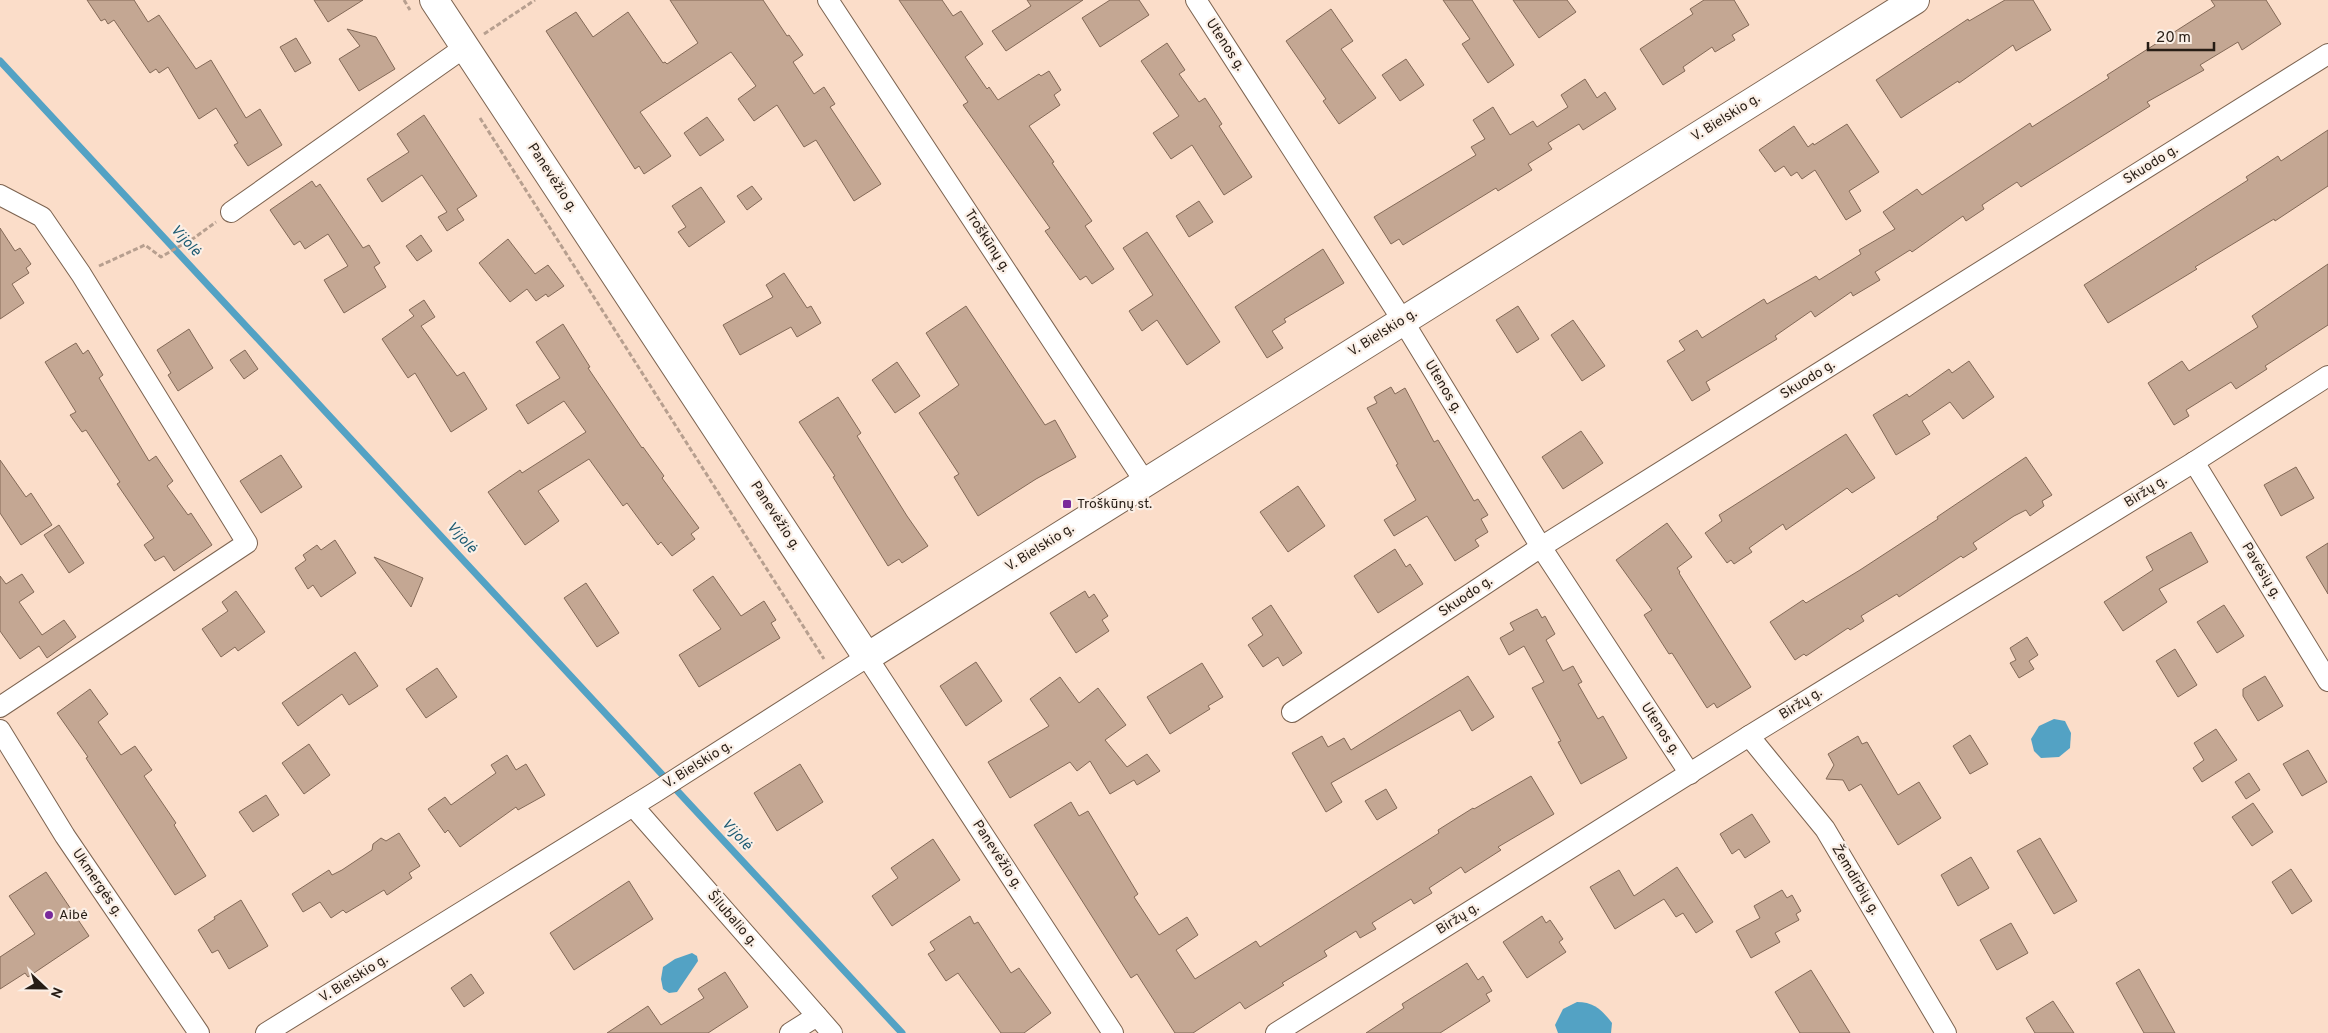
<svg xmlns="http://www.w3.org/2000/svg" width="2328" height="1033" viewBox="0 0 2328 1033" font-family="Overpass,sans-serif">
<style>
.water{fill:#53a2c4}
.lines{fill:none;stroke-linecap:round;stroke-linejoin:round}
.stream{stroke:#53a2c4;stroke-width:7}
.building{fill:#c4a793;stroke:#836957}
.street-casing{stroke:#7c6350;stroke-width:22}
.secondary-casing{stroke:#7c6350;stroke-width:30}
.path{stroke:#b79f8f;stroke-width:3;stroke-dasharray:5 2.5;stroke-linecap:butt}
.street{stroke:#fff;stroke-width:20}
.secondary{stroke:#fff;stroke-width:28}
.poi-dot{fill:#792a9b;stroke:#fbefe6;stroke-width:2}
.labels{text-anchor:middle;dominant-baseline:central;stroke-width:4.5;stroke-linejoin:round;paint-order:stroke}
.street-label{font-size:14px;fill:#271d15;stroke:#fbefe6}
.poi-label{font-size:14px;fill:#271d15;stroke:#fbefe6;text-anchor:start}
.water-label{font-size:15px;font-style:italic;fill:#1c5b73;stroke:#fbefe6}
</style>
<rect width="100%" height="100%" fill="#fbddc9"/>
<!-- water -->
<g class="water">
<polygon points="2054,719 2065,721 2071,733 2070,748 2059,757 2041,758 2034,751 2031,739 2039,726"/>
<polygon points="692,953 697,956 698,961 677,992 669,993 663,989 661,979 663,967 675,959"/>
<path d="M1577,1002c17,0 25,8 35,21l-1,10h-53l-3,-8 8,-16z"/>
</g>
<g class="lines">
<!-- stream -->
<polyline class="stream" points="0,61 902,1033"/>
</g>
<!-- building -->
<g class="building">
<polygon points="87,0 134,0 148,22 159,15 196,69 211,60 246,118 260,109 282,145 248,166 234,145 238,143 216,108 199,119 168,67 159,73 156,69 150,73 114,20 108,24 105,19 101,21"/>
<polygon points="314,0 363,0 328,22"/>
<polygon points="670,0 763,0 787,36 789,35 803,55 793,62 814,94 824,87 835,104 830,107 881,184 854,201 816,140 804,147 777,105 754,121 738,99 756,86 731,52 640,112 671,156 644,174 639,166 635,169 546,31 576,12 593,37 628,12 663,63 665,62 667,64 698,43"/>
<polygon points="899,0 942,0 953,16 961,11 983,44 965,57 987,89 989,87 998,100 1039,74 1041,76 1049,71 1061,90 1054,95 1060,105 1029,126 1054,162 1052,163 1092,221 1085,226 1114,269 1092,284 1086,276 1080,280 1045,231 1050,228 963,105 968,102"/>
<polygon points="1027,0 1083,0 1006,51 992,31 1031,6"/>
<polygon points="1110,0 1139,0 1149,15 1100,47 1082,18"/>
<polygon points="1443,0 1472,0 1514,65 1488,83 1462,44 1470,39"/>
<polygon points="1513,0 1567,0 1576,12 1539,38"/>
<polygon points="1704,0 1734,0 1749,25 1732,35 1735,40 1715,52 1712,47 1683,67 1685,71 1663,85 1640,49 1693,14 1690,9"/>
<polygon points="2005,0 2033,0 2051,30 2016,51 2013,45 1959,83 1958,81 1901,118 1876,80 1968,19 1969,21"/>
<polygon points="2211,0 2266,0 2281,24 2242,50 2238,42 2200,65 2204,70 2147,102 2150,106 2021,187 2017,182 1982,205 1984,209 1966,221 1963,216 1912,252 1910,250 1875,272 1880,280 1853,296 1851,292 1815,317 1811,311 1775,336 1777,339 1706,382 1710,390 1692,401 1667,361 1685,350 1679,341 1697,330 1702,338 1764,299 1767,304 1816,276 1819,280 1861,254 1859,250 1895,229 1883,212 1917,189 1922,195 2030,123 2032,127 2109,78 2107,75 2215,6"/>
<polygon points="1331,9 1353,41 1341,49 1376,98 1339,124 1323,101 1326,99 1286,41"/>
<polygon points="347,29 376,37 395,69 359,91 339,59 360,46"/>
<polygon points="296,38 311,63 295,72 280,47"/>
<polygon points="1167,43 1185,70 1179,74 1199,102 1205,98 1222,124 1219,126 1252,177 1224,195 1192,145 1171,159 1153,133 1179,116 1141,61"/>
<polygon points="1406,59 1424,85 1400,101 1382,75"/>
<polygon points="1585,79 1597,98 1605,92 1616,109 1583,130 1579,124 1548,143 1552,149 1528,164 1532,170 1498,191 1496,188 1403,245 1399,239 1391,244 1374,217 1476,155 1471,147 1485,139 1473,120 1493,107 1510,135 1533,121 1537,127 1568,107 1561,95"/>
<polygon points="424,115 477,196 457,209 464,220 447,231 438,217 447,212 422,175 382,202 367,179 409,152 397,134"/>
<polygon points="707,117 724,140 700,156 684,133"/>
<polygon points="1847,124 1879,172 1849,191 1861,211 1846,220 1815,170 1802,179 1797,172 1791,176 1784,166 1775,172 1759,150 1794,126 1808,147 1813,143 1814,145"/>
<polygon points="2328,130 2328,186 2275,221 2274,219 2195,267 2197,269 2108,323 2084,285 2248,180 2246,177 2278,156 2281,161"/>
<polygon points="312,181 316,187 320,184 363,248 369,245 380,263 374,267 386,287 344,313 324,280 348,266 328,234 305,249 300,241 294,245 270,210"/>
<polygon points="752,186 762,199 747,210 737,196"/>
<polygon points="701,187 725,222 689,247 678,232 686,227 672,206"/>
<polygon points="1199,201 1213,222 1189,237 1176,216"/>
<polygon points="0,228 15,251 20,248 31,264 26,268 29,273 12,284 24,303 0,319"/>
<polygon points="1147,232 1220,342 1187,365 1157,320 1142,331 1129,311 1153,295 1123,248"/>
<polygon points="421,235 432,251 417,261 406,246"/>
<polygon points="508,239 535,274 548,265 564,286 548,297 546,294 536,301 527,289 510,302 479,263"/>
<polygon points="1323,249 1344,283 1284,319 1286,322 1272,331 1283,348 1267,358 1235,307"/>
<polygon points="2328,264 2328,325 2265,366 2267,369 2236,389 2231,382 2186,410 2189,416 2174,425 2148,383 2182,361 2189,371 2258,327 2252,316"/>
<polygon points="784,273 807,308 811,306 821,323 797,337 791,327 740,355 723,325 773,297 766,285"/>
<polygon points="424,300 435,317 421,326 457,376 464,372 487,409 451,432 415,373 408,378 382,339 414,316 409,310"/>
<polygon points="966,306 1045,425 1055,420 1076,457 1036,479 978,516 954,477 959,474 919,413 959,385 926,333"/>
<polygon points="1518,306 1539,339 1517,353 1496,320"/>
<polygon points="1573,320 1605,366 1582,381 1551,335"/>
<polygon points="563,324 590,367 588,368 642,448 643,447 664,476 662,478 699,528 691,534 695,539 672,556 661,542 658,545 627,503 623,506 589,459 538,491 559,521 525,545 488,492 520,470 522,473 586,432 564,401 528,424 516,405 560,378 536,342"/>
<polygon points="189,329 213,368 178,391 168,375 171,373 157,350"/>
<polygon points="76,343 83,354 88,350 103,375 99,378 149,461 156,456 173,481 167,486 188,515 191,513 212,545 174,571 164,556 155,561 144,545 154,538 117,484 120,482 86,430 82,432 70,415 76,412 45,362"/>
<polygon points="245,350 258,369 244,379 230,360"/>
<polygon points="1969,361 1994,397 1963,419 1950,402 1922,421 1930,434 1896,455 1873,415 1907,394 1909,397 1949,369 1952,373"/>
<polygon points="897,362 920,396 895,413 872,380"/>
<polygon points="1391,387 1395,394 1405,388 1434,442 1438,440 1474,501 1478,499 1488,515 1481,519 1488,532 1475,540 1479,546 1455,561 1427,516 1394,536 1384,520 1416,500 1396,465 1398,464 1367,408 1377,403 1374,397"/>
<polygon points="838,397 861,433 857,436 907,516 928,546 902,563 899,559 888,566 833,477 835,476 799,422"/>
<polygon points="1581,431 1603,463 1563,489 1542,457"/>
<polygon points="1846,434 1875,478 1852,493 1847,488 1786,530 1783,524 1749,548 1752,552 1734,564 1731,560 1727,563 1705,533 1722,521 1719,515"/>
<polygon points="281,455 302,487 261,513 240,481"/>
<polygon points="2026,457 2052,495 2042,501 2044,506 2030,516 2026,510 2014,516 1973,543 1977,549 1963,558 1961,556 1899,597 1897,594 1861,616 1864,621 1850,630 1848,628 1806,656 1804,654 1795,660 1770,622 1803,600 1806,603 1860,570 1938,519 1937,517"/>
<polygon points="0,460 26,497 31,493 52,525 21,545 0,513"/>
<polygon points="2296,467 2314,498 2281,516 2264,485"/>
<polygon points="1298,486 1325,526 1288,552 1260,512"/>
<polygon points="1667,523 1692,557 1677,568 1680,572 1679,573 1751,687 1717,708 1714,703 1707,708 1672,653 1669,654 1644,615 1652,610 1616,560"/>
<polygon points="59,525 84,563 69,573 44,535"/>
<polygon points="2191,532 2208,562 2159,589 2167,602 2123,631 2104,602 2153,570 2146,557"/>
<polygon points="335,540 356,573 321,597 313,585 308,589 295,568 306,560 303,555 317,545 321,550"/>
<polygon points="2328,543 2328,594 2306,557"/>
<polygon points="1395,549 1406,567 1410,564 1423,584 1378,613 1354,576"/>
<polygon points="374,557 423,578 411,607"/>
<polygon points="22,574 34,592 19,602 42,635 64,620 76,637 47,658 39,646 20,659 0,631 0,576 6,584"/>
<polygon points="713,576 741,616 764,601 776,620 771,623 780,638 699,687 679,655 721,629 693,590"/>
<polygon points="586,583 619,633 597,647 564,598"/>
<polygon points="236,591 265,632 238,651 235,647 221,657 202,629 228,611 222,602"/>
<polygon points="1085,591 1089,598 1094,594 1108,616 1102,620 1109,631 1076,653 1050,613"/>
<polygon points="1271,605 1302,653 1283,666 1278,657 1263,667 1248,645 1263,635 1252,618"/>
<polygon points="2224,605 2244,636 2217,653 2197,622"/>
<polygon points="1537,609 1542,618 1545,616 1555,634 1546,640 1563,671 1573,666 1582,682 1578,684 1598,719 1603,716 1627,758 1581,784 1558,742 1561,741 1532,688 1544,682 1524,646 1509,655 1500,638 1514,630 1510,623"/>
<polygon points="2027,637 2038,655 2029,661 2034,669 2019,678 2010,663 2016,660 2010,648"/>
<polygon points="2175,649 2197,685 2178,697 2156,661"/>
<polygon points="355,652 378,686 349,705 342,694 298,726 282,703"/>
<polygon points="976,662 1002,701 966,726 940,686"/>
<polygon points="1202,663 1223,697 1208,706 1210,709 1170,734 1147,697"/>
<polygon points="437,668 457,697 426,718 406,689"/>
<polygon points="1468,676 1494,717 1472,731 1460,710 1331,783 1342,802 1326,812 1292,753 1322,736 1328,747 1344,738 1351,750"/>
<polygon points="2265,676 2283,706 2258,721 2243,696 2243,689"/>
<polygon points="1060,677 1079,703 1098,688 1126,725 1105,740 1127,767 1147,754 1160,771 1137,785 1134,780 1110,794 1090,761 1077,771 1070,762 1010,798 988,762 1049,726 1030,699"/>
<polygon points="90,689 108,714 98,722 121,755 135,746 152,770 144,776 176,823 174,825 206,876 175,895 86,758 88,757 57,713"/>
<polygon points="2216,729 2237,760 2202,782 2193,768 2204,760 2194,743"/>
<polygon points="1970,735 1988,764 1970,774 1953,746"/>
<polygon points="1858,736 1862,744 1867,742 1898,795 1919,782 1941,818 1898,845 1861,784 1849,791 1843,780 1826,779 1834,765 1828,754"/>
<polygon points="309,744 330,775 304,794 282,763"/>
<polygon points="2308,750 2327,782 2302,796 2283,764"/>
<polygon points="507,755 516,770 526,764 545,795 518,810 516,807 460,847 448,830 445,833 428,809 445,797 451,805 496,773 491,765"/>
<polygon points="800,764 823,802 777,831 754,793"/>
<polygon points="2249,773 2260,790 2246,799 2235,782"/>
<polygon points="1531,776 1554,814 1498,847 1501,850 1465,873 1461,867 1429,888 1432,893 1414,904 1411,899 1372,923 1376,929 1360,938 1356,931 1324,951 1327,956 1282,983 1284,985 1245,1009 1240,1002 1193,1033 1175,1033 1137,974 1131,978 1034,825 1071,802 1079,816 1088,811 1138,894 1134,897 1159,935 1187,917 1198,935 1176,950 1195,979 1256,941 1260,947 1439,833 1438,830 1473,808 1474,809"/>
<polygon points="1386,789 1397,808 1377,820 1365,801"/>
<polygon points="266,795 279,815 253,832 239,812"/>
<polygon points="2253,803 2273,832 2252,846 2232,817"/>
<polygon points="1752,814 1770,842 1745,858 1739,849 1732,854 1720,834"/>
<polygon points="399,833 420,866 409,873 412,878 387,895 384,890 346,913 343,910 331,918 320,902 303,912 292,894 329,870 332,875 342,870 372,850 373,844 381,838 386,841"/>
<polygon points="2040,838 2077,901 2054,914 2017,851"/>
<polygon points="933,839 960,880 892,926 872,896 898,878 891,868"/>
<polygon points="1971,857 1989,888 1958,906 1941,875"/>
<polygon points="1677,867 1713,922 1696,933 1683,913 1676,917 1664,899 1615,929 1590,887 1619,870 1634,896"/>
<polygon points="2291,869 2312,901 2292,914 2272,882"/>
<polygon points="46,872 89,936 28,977 25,973 0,989 0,957 35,934 9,896"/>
<polygon points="629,881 653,919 574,970 550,933"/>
<polygon points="1782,890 1787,898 1792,895 1801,911 1796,914 1799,920 1775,933 1780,942 1751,958 1736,931 1760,918 1754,906"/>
<polygon points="241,900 268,946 229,969 218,950 212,953 198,930 215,919 214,917"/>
<polygon points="970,916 974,924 978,922 1011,973 1019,968 1051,1013 1024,1033 1001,1033 958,973 946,981 928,954 935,950 930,942"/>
<polygon points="1542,916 1546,923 1550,920 1563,939 1559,942 1566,952 1527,978 1503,942"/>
<polygon points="2011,923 2028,953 1997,970 1980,940"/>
<polygon points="1467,963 1478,980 1483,976 1492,991 1486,994 1490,1001 1440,1033 1366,1033 1404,1008 1402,1004"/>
<polygon points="2139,969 2175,1033 2144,1033 2116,983"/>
<polygon points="1811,970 1850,1033 1800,1033 1775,992"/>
<polygon points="725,972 748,1007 708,1033 607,1033 648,1006 661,1025 704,998 698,989"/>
<polygon points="471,974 484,993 464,1007 451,988"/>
<polygon points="2053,1001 2074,1033 2035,1033 2026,1018"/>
</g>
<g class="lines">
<defs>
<g id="street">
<polyline points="828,0 1145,482"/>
<polyline points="1196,0 1403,321 1541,547 1690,774"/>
<polyline points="0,195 42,217 81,274 247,543 0,707"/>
<polyline points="231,212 465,47"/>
<polyline points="2194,462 2328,681"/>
<polyline points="1292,712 1541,547 2328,54"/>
<polyline points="0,730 65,836 199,1033"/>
<polyline points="1749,736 1825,829 1946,1033"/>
<polyline points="633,806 832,1033"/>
<polyline points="266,1033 654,793 867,657 1113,1033"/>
<polyline points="790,1033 817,1016"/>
<polyline points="1276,1033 1749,736 2194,462 2328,376"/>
</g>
<polyline id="secondary" points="434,0 867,657 1915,0"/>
</defs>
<!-- street casing -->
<use href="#street" class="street-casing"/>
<!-- secondary casing -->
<use href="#secondary" class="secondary-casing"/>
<!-- path -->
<g class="path">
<polyline points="404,0 410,10"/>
<polyline points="484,34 535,0"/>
<polyline points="480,118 824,659"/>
<polyline points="99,266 145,245 161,257 194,238 216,222"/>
</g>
<!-- street -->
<use href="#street" class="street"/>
<!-- secondary -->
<use href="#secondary" class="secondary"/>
</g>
<!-- markers -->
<g class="poi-dot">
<rect x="1062" y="499" width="10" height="10" rx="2.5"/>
<circle cx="49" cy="915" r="5"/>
</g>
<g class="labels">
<!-- street labels -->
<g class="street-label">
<text transform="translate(1225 45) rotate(57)">Utenos g.</text>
<text transform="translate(1726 118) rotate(-32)">V. Bielskio g.</text>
<text transform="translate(2151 165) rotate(-32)">Skuodo g.</text>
<text transform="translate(552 178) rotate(57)">Panevėžio g.</text>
<text transform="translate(987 241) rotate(57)">Troškūnų g.</text>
<text transform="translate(1383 333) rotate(-32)">V. Bielskio g.</text>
<text transform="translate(1808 380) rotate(-32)">Skuodo g.</text>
<text transform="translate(1443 387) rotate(59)">Utenos g.</text>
<text transform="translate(2146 492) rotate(-32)">Biržų g.</text>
<text transform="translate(775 516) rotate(57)">Panevėžio g.</text>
<text transform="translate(1040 548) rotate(-32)">V. Bielskio g.</text>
<text transform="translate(2261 571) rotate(59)">Pavėsių g.</text>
<text transform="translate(1466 597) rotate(-34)">Skuodo g.</text>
<text transform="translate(1801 704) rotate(-32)">Biržų g.</text>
<text transform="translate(1660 729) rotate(57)">Utenos g.</text>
<text transform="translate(698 765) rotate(-32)">V. Bielskio g.</text>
<text transform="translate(997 855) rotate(57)">Panevėžio g.</text>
<text transform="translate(1855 880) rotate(59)">Žemdirbių g.</text>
<text transform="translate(97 883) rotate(56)">Ukmergės g.</text>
<text transform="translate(732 919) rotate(49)">Šilubalio g.</text>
<text transform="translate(1458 919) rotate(-32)">Biržų g.</text>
<text transform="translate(354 979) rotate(-32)">V. Bielskio g.</text>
</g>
<!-- poi labels -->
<g class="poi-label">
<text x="1077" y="504">Troškūnų st.</text>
<text x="59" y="915">Aibė</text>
</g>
<!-- water labels -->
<g class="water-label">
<text transform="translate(185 241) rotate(47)">Vijolė</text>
<text transform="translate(461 538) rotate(47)">Vijolė</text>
<text transform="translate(736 835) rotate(47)">Vijolė</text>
</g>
</g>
<!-- north arrow -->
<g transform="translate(45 988) rotate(112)" stroke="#fbefe6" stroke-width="4" paint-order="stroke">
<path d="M0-4L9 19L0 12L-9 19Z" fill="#271d15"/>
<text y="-8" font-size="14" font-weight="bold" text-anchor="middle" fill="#271d15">N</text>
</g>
<!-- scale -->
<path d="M2148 42v8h66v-8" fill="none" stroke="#271d15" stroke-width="2.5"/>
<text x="2156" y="42" font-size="15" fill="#271d15" stroke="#fbefe6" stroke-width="4" paint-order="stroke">20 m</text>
</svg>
